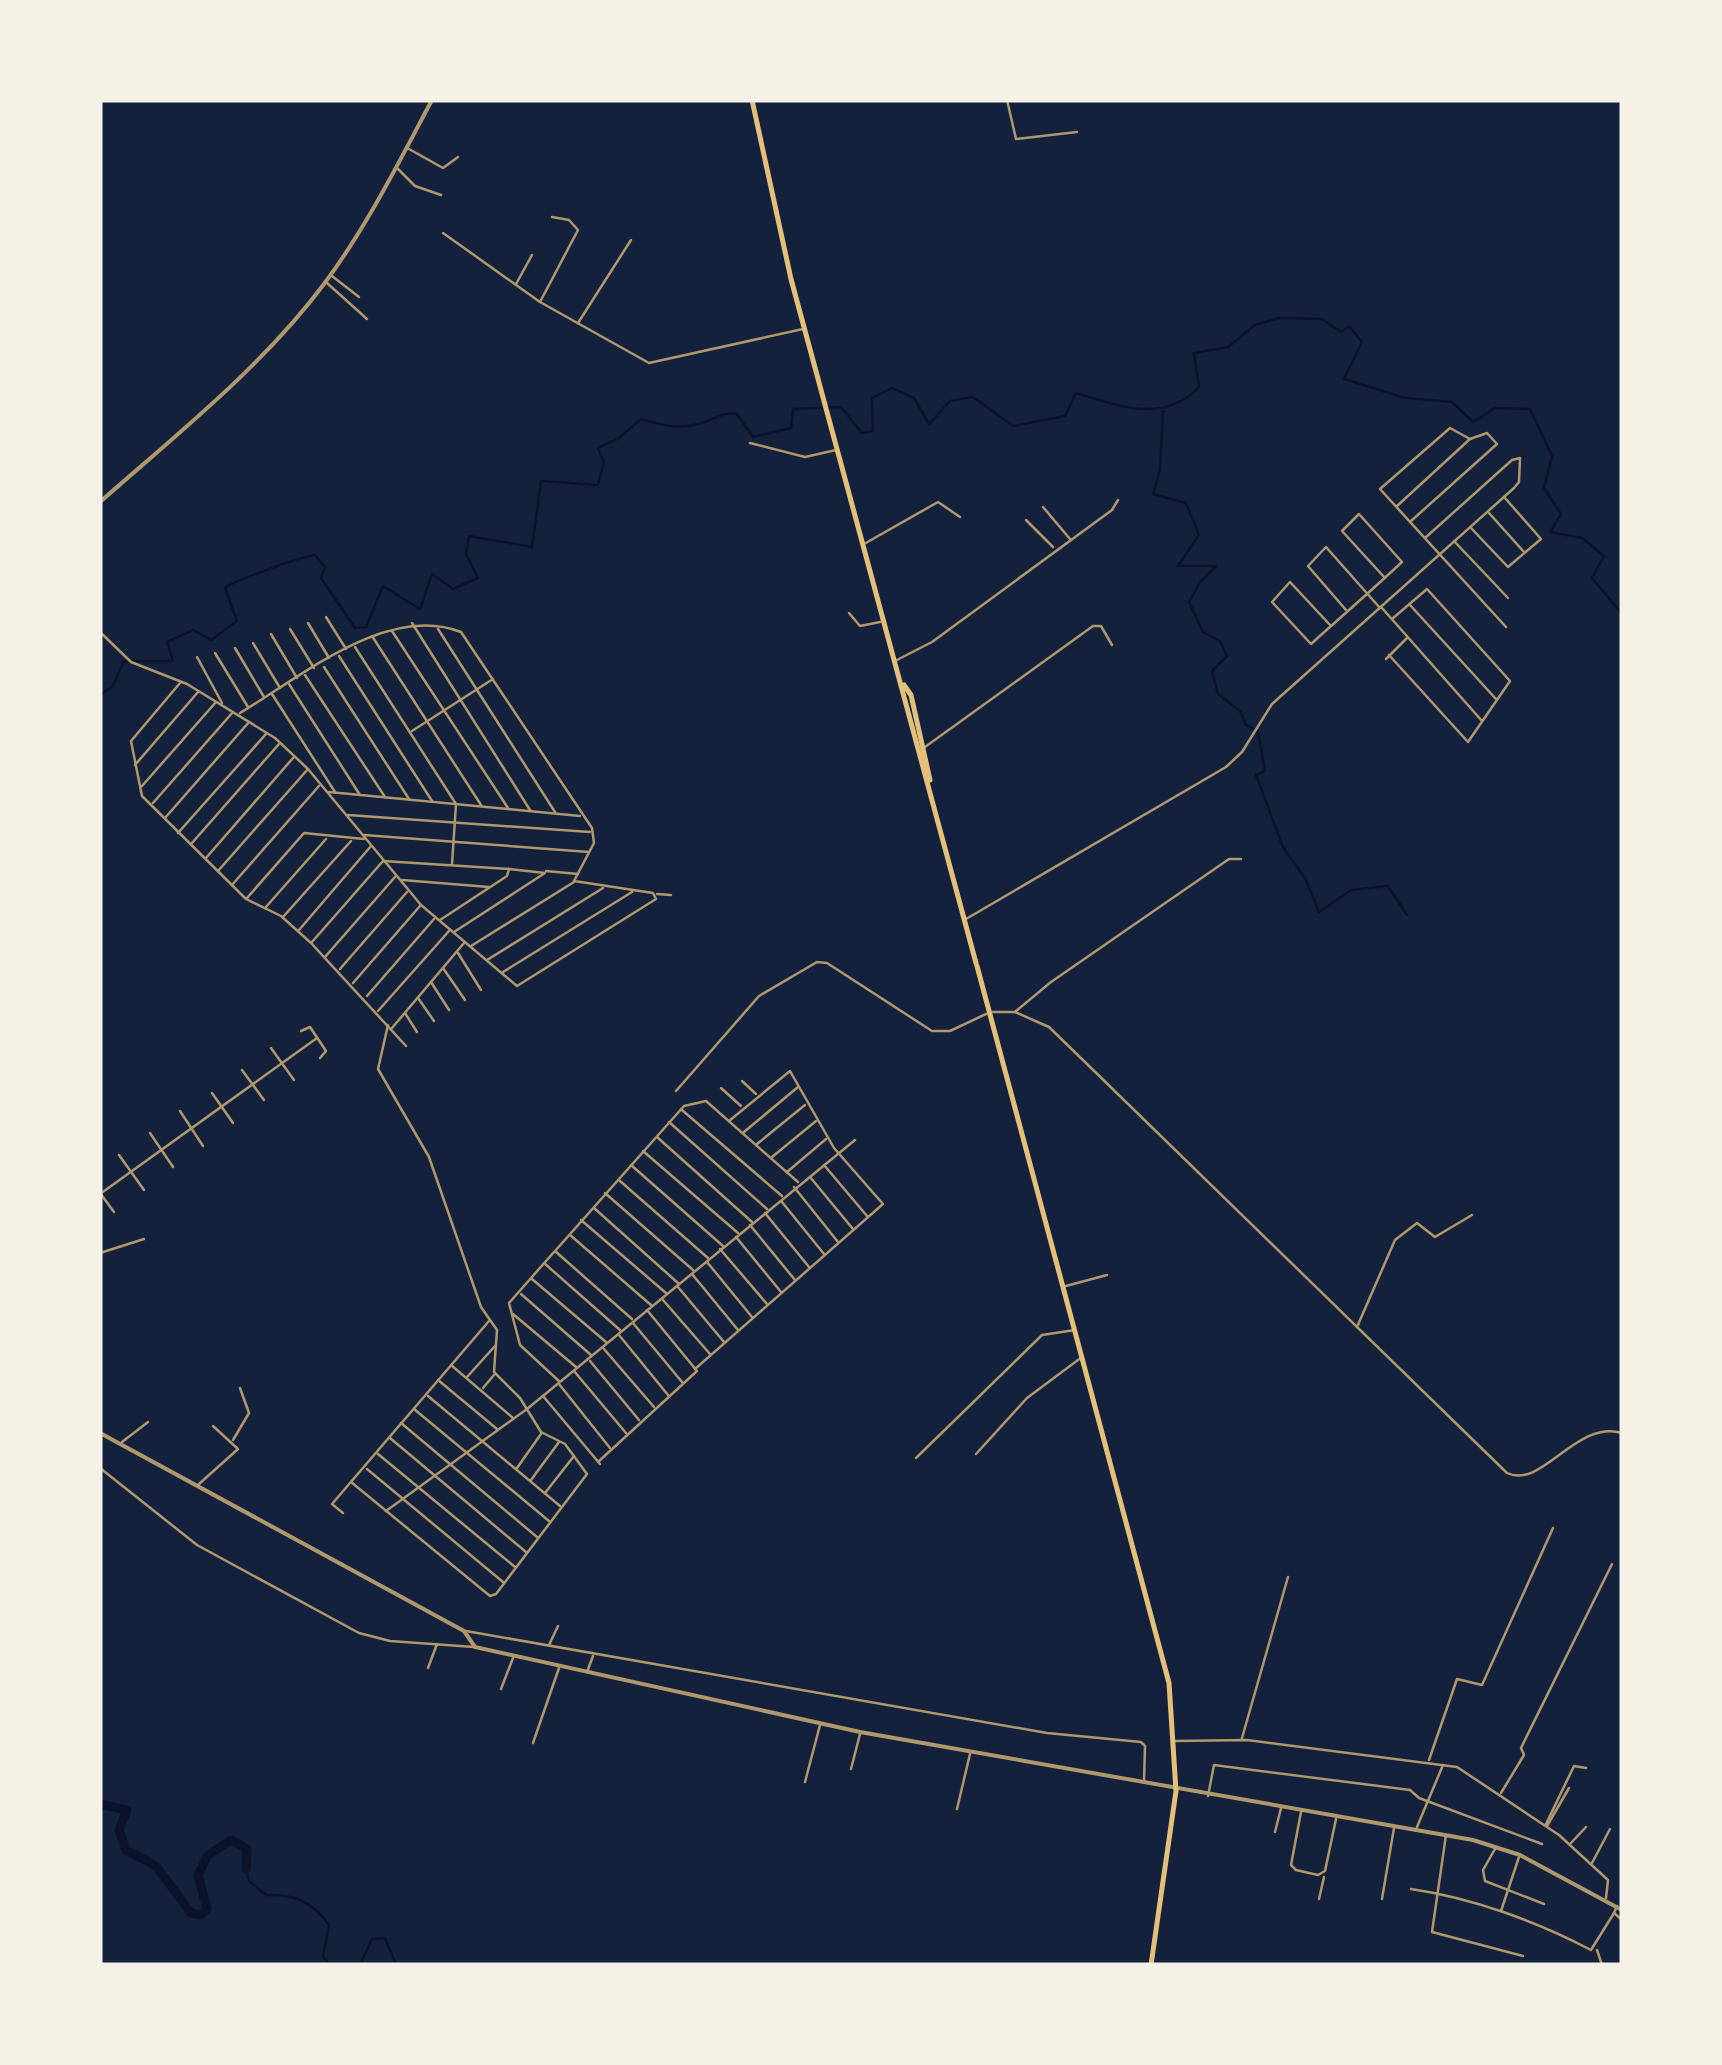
<svg xmlns="http://www.w3.org/2000/svg" width="1722" height="2065" viewBox="0 0 1722 2065" font-family="'Noto Serif',serif">
<style>
.lines{fill:none;stroke-linecap:round;stroke-linejoin:round}
.stream{stroke:#0b132b;stroke-width:2.5}
.river{stroke:#0b132b;stroke-width:9}
.minor{stroke:#b1986c;stroke-width:2.5}
.tertiary{stroke:#b1986c;stroke-width:4}
.trunk{stroke:#e5c07b;stroke-width:5}
</style>
<rect width="100%" height="100%" fill="#14213d"/>
<g class="lines">
<!-- stream -->
<g class="stream">
<polyline points="1163,411 1160,470 1153,494 1186,503 1199,535 1178,566 1216,566 1200,582 1189,602 1203,632 1220,641 1227,656 1212,671 1218,694 1240,711 1246,725 1258,731 1265,771 1256,775 1283,847 1306,880 1319,912 1351,890 1388,886 1407,915"/>
<path d="M100,695l13,-9 11,-25h49l-6,-19 26,-12 18,10 26,-19 -12,-33c10,-8 78,-32 90,-33l10,12 -4,11 34,50 11,-1 17,-41 37,23 12,-35 21,15 25,-11 -12,-24 3,-18 63,11 9,-66 57,4 6,-23 -6,-14 21,-10 22,-19c17,5 38,11 57,5 15,-4 21,-11 38,-11l17,24 38,-9 2,-19 48,-2 21,26 11,-2 -1,-33 20,-10 22,10 15,26 21,-23 23,-4 40,29 52,-10 11,-23c44,13 88,31 123,-6l-5,-34 34,-6 27,-22 24,-7 43,1 19,13 8,-6 13,16 -18,37 61,19 47,4 21,20 22,-14 35,1 22,47 -8,32 17,26 -11,18 32,6 22,18 -12,22 30,36"/>
<path d="M246,1869l3,12 17,14c29,-1 45,6 63,30l-6,31 6,9"/>
<polyline points="360,1965 372,1939 385,1938 396,1965"/>
</g>
<!-- river -->
<polyline class="river" points="100,1804 127,1810 119,1830 126,1850 156,1866 191,1913 201,1915 207,1909 198,1875 208,1855 231,1840 247,1849 246,1869"/>
<!-- minor -->
<g class="minor">
<polyline points="1007,100 1016,139 1077,132"/>
<polyline points="409,149 443,168 458,157"/>
<polyline points="397,168 415,186 441,195"/>
<polyline points="443,233 540,302 649,363 803,329"/>
<polyline points="332,276 359,297"/>
<polyline points="327,283 367,319"/>
<polyline points="516,284 532,255"/>
<polyline points="540,302 578,230 569,220 552,217"/>
<polyline points="578,323 631,240"/>
<polyline points="1470,439 1450,428 1380,489 1506,627"/>
<polyline points="750,443 805,457 836,450"/>
<polyline points="1397,506 1470,439 1487,433 1497,444 1411,521"/>
<polyline points="1043,507 1070,539"/>
<polyline points="1489,513 1524,552"/>
<polyline points="1026,520 1053,547"/>
<polyline points="1471,528 1508,567 1541,539 1505,498"/>
<polyline points="1454,541 1508,598"/>
<polyline points="864,544 938,502 960,517"/>
<polyline points="1410,605 1496,699"/>
<polyline points="1382,608 1482,721"/>
<polyline points="1346,610 1308,566 1326,547 1380,608"/>
<polyline points="849,613 860,626 880,622"/>
<polyline points="326,617 346,649"/>
<polyline points="308,623 329,658"/>
<polyline points="412,623 530,810"/>
<path d="M1331,626l-41,-44 -18,20 39,42c30,-27 61,-54 91,-82l-43,-48 -17,17 43,47"/>
<polyline points="290,629 314,668"/>
<polyline points="438,629 555,812"/>
<polyline points="392,631 508,808"/>
<path d="M100,632l31,30 56,22 88,54 33,31 113,136 96,81 139,-87 -3,-6 -79,-12 20,-38 -2,-15 -131,-196c-74,-29 -160,45 -221,81"/>
<polyline points="271,634 297,678"/>
<polyline points="372,636 481,805"/>
<polyline points="253,643 280,688"/>
<polyline points="355,647 456,804 452,864"/>
<polyline points="235,648 264,697"/>
<polyline points="215,653 248,707"/>
<polyline points="1389,655 1468,742 1510,681 1427,589 1392,619"/>
<polyline points="339,656 432,801"/>
<polyline points="197,657 222,703"/>
<polyline points="1386,659 1407,638"/>
<polyline points="895,661 932,642 1112,510 1118,500"/>
<polyline points="324,667 409,799"/>
<polyline points="305,675 385,797"/>
<polyline points="180,683 131,741 142,796 246,899 281,916 311,943 406,1046"/>
<polyline points="289,684 360,795"/>
<polyline points="272,694 335,792"/>
<polyline points="412,731 493,679"/>
<polyline points="925,747 1093,626 1101,626 1112,645"/>
<polyline points="135,765 198,692"/>
<polyline points="142,786 216,702"/>
<polyline points="329,792 580,816"/>
<polyline points="153,803 233,712"/>
<polyline points="348,815 590,832"/>
<polyline points="165,818 249,722"/>
<polyline points="178,833 266,734"/>
<polyline points="364,835 589,852"/>
<polyline points="192,843 279,744"/>
<polyline points="206,858 293,758"/>
<polyline points="218,871 308,769"/>
<polyline points="546,871 578,874"/>
<polyline points="402,880 489,887"/>
<polyline points="232,885 319,786"/>
<polyline points="657,894 671,895"/>
<polyline points="247,898 304,833 364,839"/>
<polyline points="265,908 326,839"/>
<polyline points="283,917 351,841"/>
<polyline points="966,919 1226,767 1242,752 1272,704 1514,488 1519,482 1520,458 1512,460 1425,538"/>
<polyline points="299,930 371,846"/>
<polyline points="454,932 545,873 509,869"/>
<polyline points="312,942 383,861 509,869 507,876 440,920"/>
<polyline points="471,946 574,882"/>
<polyline points="458,953 481,990"/>
<polyline points="325,957 395,877"/>
<polyline points="487,960 603,888"/>
<polyline points="443,968 465,1000"/>
<polyline points="340,969 407,892"/>
<polyline points="503,972 632,892"/>
<polyline points="431,982 449,1010"/>
<polyline points="353,983 420,906"/>
<polyline points="367,996 434,919"/>
<polyline points="418,998 434,1021"/>
<polyline points="378,1011 449,931"/>
<polyline points="1016,1011 1051,982 1229,859 1241,859"/>
<path d="M993,1012h22l34,15 458,446c35,17 69,-54 115,-40"/>
<polyline points="405,1013 417,1032"/>
<polyline points="392,1028 464,943"/>
<polyline points="301,1031 310,1027 326,1051 320,1058"/>
<polyline points="271,1048 294,1080"/>
<polyline points="242,1070 264,1100"/>
<polyline points="742,1081 756,1094"/>
<polyline points="721,1088 741,1106"/>
<polyline points="676,1091 759,996 817,962 827,963 932,1031 950,1031 986,1014"/>
<polyline points="212,1093 233,1123"/>
<polyline points="682,1110 782,1196"/>
<polyline points="180,1111 203,1146"/>
<polyline points="669,1122 767,1209"/>
<polyline points="744,1132 798,1087"/>
<polyline points="150,1133 173,1167"/>
<polyline points="657,1137 752,1222"/>
<polyline points="757,1144 805,1105"/>
<polyline points="643,1151 738,1233"/>
<polyline points="119,1155 144,1190"/>
<polyline points="772,1157 816,1121"/>
<polyline points="631,1165 723,1246"/>
<polyline points="824,1165 867,1216"/>
<polyline points="787,1172 826,1139"/>
<polyline points="810,1177 853,1229"/>
<polyline points="620,1181 708,1258"/>
<polyline points="794,1187 838,1242"/>
<polyline points="100,1193 114,1212"/>
<polyline points="605,1193 693,1270"/>
<polyline points="100,1194 317,1038"/>
<polyline points="782,1202 824,1254"/>
<polyline points="594,1208 678,1283"/>
<polyline points="765,1213 809,1267"/>
<polyline points="581,1220 666,1293"/>
<polyline points="750,1225 795,1280"/>
<polyline points="570,1235 651,1305"/>
<polyline points="736,1237 781,1292"/>
<polyline points="720,1249 767,1304"/>
<polyline points="554,1252 509,1303 520,1345 560,1382"/>
<polyline points="100,1253 144,1239"/>
<polyline points="707,1262 752,1317"/>
<polyline points="544,1263 620,1330"/>
<polyline points="692,1274 738,1330"/>
<polyline points="532,1279 606,1342"/>
<polyline points="1066,1286 1107,1275"/>
<polyline points="678,1287 724,1342"/>
<polyline points="521,1294 591,1355"/>
<polyline points="663,1300 710,1354"/>
<polyline points="513,1314 576,1367"/>
<polyline points="632,1319 555,1251 684,1106 706,1101 798,1182"/>
<polyline points="633,1323 682,1382"/>
<polyline points="1357,1327 1395,1240 1417,1223 1435,1237 1472,1215"/>
<polyline points="619,1335 668,1395"/>
<polyline points="604,1349 654,1407"/>
<polyline points="590,1361 639,1420"/>
<polyline points="451,1365 513,1418"/>
<polyline points="695,1369 883,1204 834,1148 790,1071 729,1121"/>
<polyline points="574,1371 626,1433"/>
<polyline points="467,1377 495,1346"/>
<polyline points="438,1380 497,1429"/>
<polyline points="559,1384 610,1448"/>
<polyline points="483,1388 494,1375"/>
<polyline points="428,1396 560,1506"/>
<polyline points="543,1396 600,1464"/>
<polyline points="414,1409 549,1521"/>
<polyline points="401,1423 537,1537"/>
<polyline points="390,1438 526,1552"/>
<polyline points="233,1440 249,1413 240,1388"/>
<polyline points="122,1442 148,1422"/>
<polyline points="378,1454 515,1567"/>
<polyline points="976,1454 1027,1398 1082,1357"/>
<polyline points="916,1458 1042,1335 1075,1330"/>
<polyline points="598,1462 697,1371 647,1310"/>
<polyline points="100,1468 197,1545 359,1633 390,1641 474,1647"/>
<polyline points="517,1468 541,1434"/>
<polyline points="367,1469 503,1582"/>
<polyline points="531,1480 559,1442"/>
<polyline points="351,1482 490,1596 496,1594 587,1474 565,1444 541,1432 520,1398 494,1372 497,1330 481,1307 429,1157 378,1069 388,1025"/>
<polyline points="199,1484 238,1449 213,1426"/>
<polyline points="545,1493 574,1456"/>
<polyline points="386,1511 527,1409 855,1140"/>
<polyline points="343,1513 332,1504 489,1321"/>
<polyline points="466,1631 1047,1733 1141,1742 1145,1746 1144,1782"/>
<polyline points="549,1645 558,1626"/>
<polyline points="428,1668 437,1644"/>
<polyline points="587,1672 593,1656"/>
<polyline points="501,1689 513,1658"/>
<polyline points="1242,1738 1288,1577"/>
<polyline points="1175,1741 1247,1740 1457,1767 1559,1835 1608,1880 1606,1898"/>
<polyline points="533,1743 559,1668"/>
<polyline points="1429,1760 1457,1679 1482,1685 1553,1528"/>
<polyline points="851,1769 860,1734"/>
<polyline points="805,1782 820,1725"/>
<polyline points="1501,1793 1524,1755 1521,1748 1612,1564"/>
<polyline points="1208,1796 1214,1765 1410,1790 1419,1798 1542,1844"/>
<polyline points="957,1809 970,1754"/>
<polyline points="1301,1812 1291,1865 1296,1870 1318,1875 1325,1871 1336,1819"/>
<polyline points="1546,1824 1574,1766 1586,1768"/>
<polyline points="1547,1826 1569,1788"/>
<polyline points="1417,1827 1443,1765"/>
<polyline points="1275,1832 1281,1808"/>
<polyline points="1446,1835 1432,1932 1523,1956"/>
<polyline points="1571,1843 1586,1827"/>
<polyline points="1495,1849 1483,1870 1485,1881 1544,1904"/>
<polyline points="1592,1863 1610,1829"/>
<path d="M1411,1889c61,9 125,32 180,61l23,-37"/>
<polyline points="1319,1899 1324,1877"/>
<polyline points="1382,1899 1394,1828"/>
<polyline points="1617,1906 1614,1913 1622,1920"/>
<polyline points="1501,1911 1519,1857"/>
<polyline points="1597,1950 1602,1965"/>
</g>
<!-- tertiary -->
<g class="tertiary">
<path d="M100,502c77,-68 162,-135 224,-218 42,-56 75,-122 108,-184"/>
<polyline points="100,1433 464,1631 475,1647 860,1732 1473,1840 1520,1855 1622,1910"/>
</g>
<!-- trunk -->
<g class="trunk">
<polyline points="752,100 791,279 976,963"/>
<polyline points="904,685 911,695 930,780"/>
<polyline points="977,966 1169,1683 1176,1791 1151,1965"/>
</g>
</g>
<!-- border -->
<rect width="1722" height="2065" fill="none" stroke="#f6f1e7" stroke-width="205"/>
</svg>
